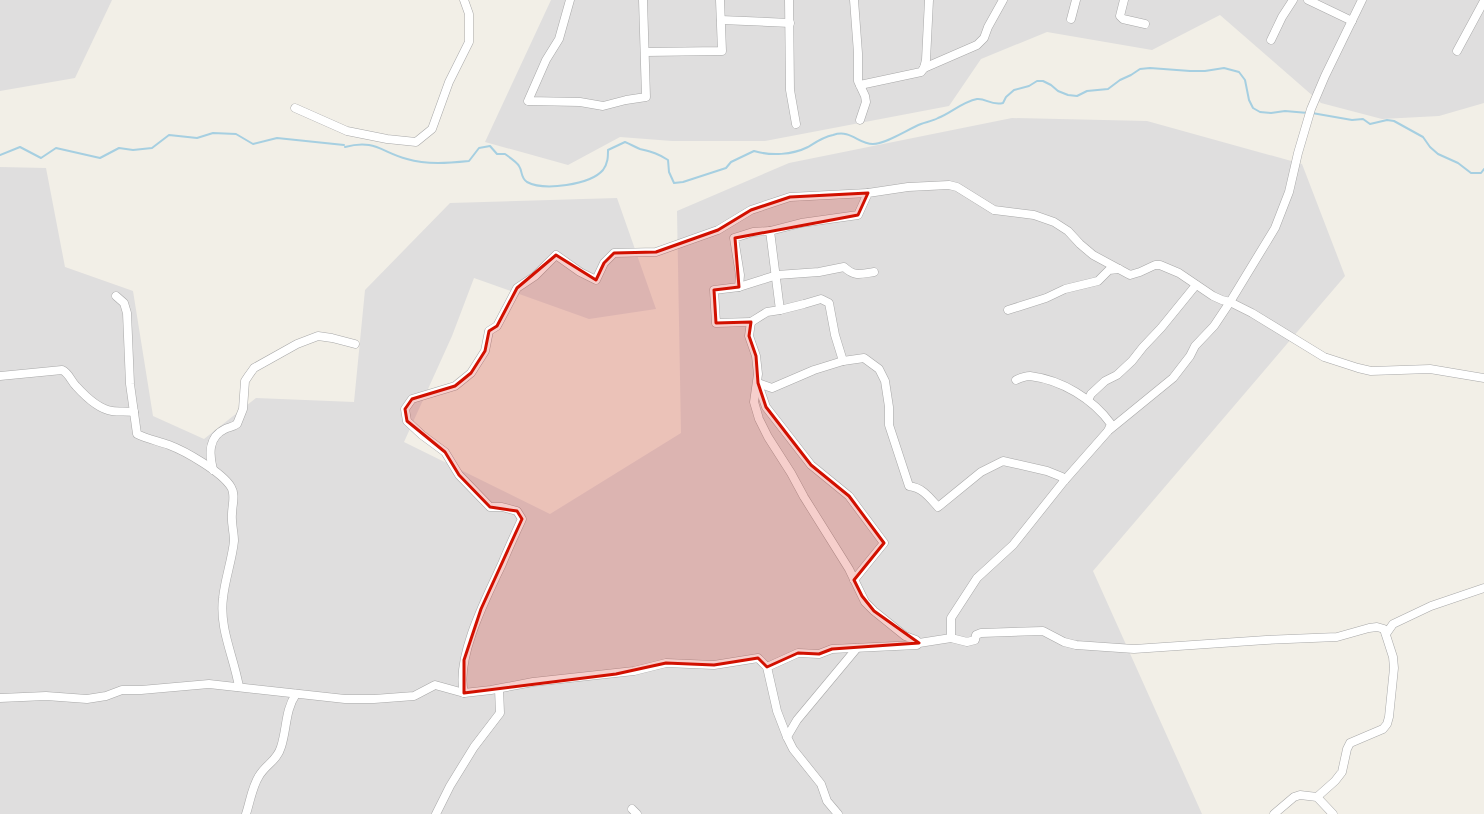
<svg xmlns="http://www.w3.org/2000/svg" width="1484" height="814" viewBox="0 0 1484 814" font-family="'Roboto Condensed',sans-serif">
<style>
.residential{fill:#dfdede}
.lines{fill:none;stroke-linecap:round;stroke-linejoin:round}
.stream{stroke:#a6cfe1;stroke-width:2}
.minor-casing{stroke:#a8a8a8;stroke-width:9}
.minor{stroke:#fff;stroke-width:8}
.marked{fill:#d21000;fill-opacity:0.2;stroke:#d21000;stroke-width:3;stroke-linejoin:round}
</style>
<rect width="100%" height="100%" fill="#f2efe7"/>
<!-- residential -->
<g class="residential">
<polygon points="0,0 112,0 75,78 0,91"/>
<polygon points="551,0 1484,0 1484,103 1439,116 1382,119 1321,103 1220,15 1152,50 1047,32 981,59 949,106 765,141 672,141 620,137 568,165 485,142"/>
<polygon points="1012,118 1147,121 1302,164 1345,276 1093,571 1202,814 0,814 0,167 46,168 65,267 133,291 153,416 204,439 256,398 354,402 365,290 450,203 617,198 656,309 589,319 474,278 452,336 404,442 550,514 681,433 677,211 789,163"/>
</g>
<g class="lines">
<!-- stream -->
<g class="stream">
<polyline points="1312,113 1352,120 1363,119 1370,124 1387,120 1394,121 1423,137 1430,147 1438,154 1458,163 1471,173 1481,173 1484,169"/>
<path d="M345,147c30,-8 36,5 62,12 20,6 42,4 62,2l10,-13 11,-2 7,8h8c4,3 12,8 14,12 4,6 1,11 8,16 17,9 63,3 76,-12 5,-7 5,-13 5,-20l17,-8c5,2 10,5 15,7 12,3 17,4 28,11l1,12 5,11 9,-1 43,-14 5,-6 23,-11c17,5 38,4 54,-4 8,-5 15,-10 25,-12 18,-6 25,9 40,9 13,0 35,-15 48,-20 5,-2 12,-3 17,-6 13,-5 24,-16 39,-19 9,-1 14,7 26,4l3,-6 8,-7 15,-4 8,-5h6l8,4 7,6 10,4 9,1 10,-5 21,-2 12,-9 11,-5 9,-6 10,-1 40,3h15l19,-3 15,4 6,8 4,20 4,8 7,4 11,1 14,-2 23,2"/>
<polyline points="0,155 20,147 41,158 56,148 100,158 119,148 133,150 152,148 169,135 197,138 213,133 236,134 253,144 277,138 344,145"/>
</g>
<defs>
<g id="minor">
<polyline points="570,0 559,39 546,60 528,101 580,102 603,106 626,100 646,97 643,0"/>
<polyline points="789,0 790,90 796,124"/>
<polyline points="854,0 858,53 858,81 865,96 866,102 860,120"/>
<polyline points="1124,0 1120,16 1123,19 1145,24"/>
<polyline points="1308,0 1352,21"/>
<polyline points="1071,19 1076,0"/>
<polyline points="721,20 790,23"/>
<polyline points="1271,40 1282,17 1293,0"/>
<polyline points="1457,51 1484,1"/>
<polyline points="645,52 722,51 720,0"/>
<polyline points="924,68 977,45 984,38 988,27 1003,0"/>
<polyline points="860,85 921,72 924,68 926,60 929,0"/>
<polyline points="295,108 347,131 387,139 416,142 432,129 449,82 469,42 469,14 464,0"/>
<path d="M739,287l38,-12 42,-3 25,-5c11,10 16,7 30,5"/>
<path d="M116,296l8,7 3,10 3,71 7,50c10,5 21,7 32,11 16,6 53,27 62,42 5,8 1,18 1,27 -1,9 2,18 2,27 -2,19 -9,38 -11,57 -4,31 11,59 16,89"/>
<polyline points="1008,310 1046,298 1065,289 1098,281 1109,270 1119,269"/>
<polyline points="751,322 767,312 780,310 770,231"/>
<path d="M843,361l21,-3 15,11 6,12 4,26v18l20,61c14,2 20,11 29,21l43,-35 22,-11 44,10 15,6 2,4"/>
<path d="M0,376l62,-6c7,3 9,11 14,16 9,10 22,23 36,25 7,1 15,0 22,1"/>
<path d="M1016,380c4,-2 10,-4 14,-4 32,4 63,23 81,48l-3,7"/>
<polyline points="758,383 772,388 814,370 843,361 835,335 829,303 821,299 804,304 780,310"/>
<polyline points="758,384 766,407 811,465 849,496 884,543 854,580"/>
<polyline points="1088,400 1091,394 1105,381 1117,375 1132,361 1143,347 1161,328 1196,285"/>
<path d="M213,470c-4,-16 -5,-33 12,-41 4,-2 8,-2 12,-5l6,-15 2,-28 4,-6 5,-7 43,-24 21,-8 14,2 23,6"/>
<polyline points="1386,634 1393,624 1431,606 1484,588"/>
<polyline points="951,638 951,618 977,578 1013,545 1064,481 1108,431 1173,378 1190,356 1195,346 1214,326 1230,302 1275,228 1289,192 1298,153 1311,109 1325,76 1362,0"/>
<polyline points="919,643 916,640 905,636 874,611 865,602 849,569 804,497 791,473 768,437 759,419 754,402 758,374 756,356 749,336 751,322 716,323 714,290 739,287 740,275 734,238 753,232 770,231 801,223 858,215 868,193 908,187 949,185 957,187 994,210 1034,215 1054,222 1068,231 1080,244 1093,255 1130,275 1140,272 1155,265 1160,265 1179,273 1213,296 1222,300 1230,302 1252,313 1324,357 1358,368 1371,371 1430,369 1484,378"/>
<polyline points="767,667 798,653 819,654 832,649 917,645 919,643 951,638 967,642 975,640 976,635 981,633 1043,631 1064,642 1076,645 1134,649 1266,640 1337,637 1369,628 1377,627 1384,629 1393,657 1394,668 1389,717 1387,724 1383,729 1350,743 1347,749 1342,772 1335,781 1317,797"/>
<path d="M464,693c-9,-35 23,-97 38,-129 6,-15 13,-30 20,-45l-5,-8 -15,-4h-12l-31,-32 -14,-23 -23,-17 -15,-14 -2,-12 7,-10 43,-13 16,-13 14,-22 4,-20 8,-5 20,-38 18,-12 21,-21 24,17 16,8 8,-17 10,-10 42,-1 62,-22 33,-20 39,-13 78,-4"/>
<polyline points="0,698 46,696 87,699 106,696 122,690 141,690 209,684 345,699 374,699 414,696 435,685 464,693 491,690 533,682 634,671 666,663 714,665 758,658 767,667 777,711 787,737 793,749 821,784 827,801 838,814"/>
<polyline points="787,737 797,720 857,648"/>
<polyline points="632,809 637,814"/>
<path d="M246,814c4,-12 6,-27 13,-38 7,-12 18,-15 22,-29 6,-18 4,-37 15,-53"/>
<polyline points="436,814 450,786 474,747 500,713 499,689"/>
<polyline points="1274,814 1294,797 1300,795 1317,797 1333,814"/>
</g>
</defs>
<!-- minor casing -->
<use href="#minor" class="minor-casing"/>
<!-- minor -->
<use href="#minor" class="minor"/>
</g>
<!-- marked area -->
<path class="marked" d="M868,193l-10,22 -123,23 4,49 -25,3 2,33 35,-1 -2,14 7,20 2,27 8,24 45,58 38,31 35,47 -30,37 8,16 12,15 45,32 -87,6 -13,5 -21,-1 -31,14 -9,-9 -44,7 -48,-2 -50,11 -152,19v-33l17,-51 41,-90 -5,-8 -27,-4 -31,-32 -14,-23 -38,-31 -2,-12 7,-10 43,-13 16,-13 14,-22 4,-20 8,-5 20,-38 39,-33 40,25 8,-17 10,-10 42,-1 62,-22 33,-20 39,-13z"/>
</svg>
